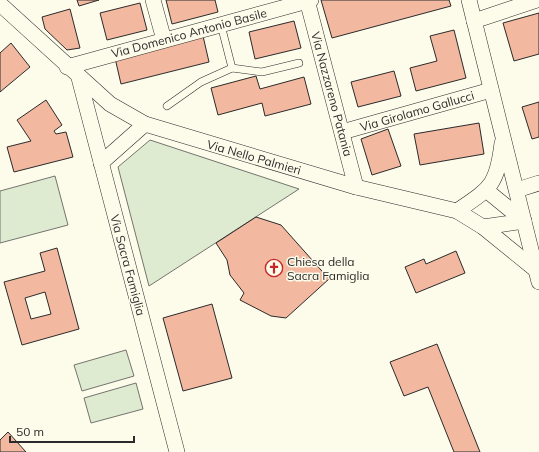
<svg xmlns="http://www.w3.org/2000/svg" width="539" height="452" viewBox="0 0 539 452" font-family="Mulish,sans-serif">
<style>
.green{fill:#deebd1;stroke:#74746e}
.building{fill:#f2b8a0;stroke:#2b2b2b;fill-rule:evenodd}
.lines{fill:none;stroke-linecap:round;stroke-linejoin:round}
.lane-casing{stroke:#2b2b2b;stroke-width:8}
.street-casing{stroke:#2b2b2b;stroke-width:16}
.lane{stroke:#fdfbea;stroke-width:7}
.street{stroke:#fdfbea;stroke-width:15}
.labels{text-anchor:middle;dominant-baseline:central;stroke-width:3;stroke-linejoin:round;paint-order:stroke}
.street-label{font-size:12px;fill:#2b2b2b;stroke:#fdfbea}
.poi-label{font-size:12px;fill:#2b2b2b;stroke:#fdfbea;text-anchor:start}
</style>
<rect width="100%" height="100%" fill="#fdfbea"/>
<!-- green -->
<g class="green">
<polygon points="150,140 299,189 149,286 118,167"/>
<polygon points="55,176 68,225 0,243 0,191"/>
<polygon points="126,350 134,376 82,391 74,365"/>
<polygon points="136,383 143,409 91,423 84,398"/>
</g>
<!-- building -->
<g class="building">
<polygon points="77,0 99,0 79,6"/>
<polygon points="166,0 215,0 218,12 172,24"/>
<polygon points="321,0 449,0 451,6 332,38"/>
<polygon points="140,3 147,30 107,40 100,13"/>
<polygon points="70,9 80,48 67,50 45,29 42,17"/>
<polygon points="539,13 539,54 514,61 503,23"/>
<polygon points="294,21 301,48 255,59 249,32"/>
<polygon points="454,30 466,78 416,91 410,68 437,61 430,36"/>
<polygon points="203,36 209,62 121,84 115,58"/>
<polygon points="11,43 30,67 0,92 0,53"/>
<polygon points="394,71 401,96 358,107 351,82"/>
<polygon points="256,76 260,89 304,77 311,104 265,116 262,103 218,115 211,88"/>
<polygon points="46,100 62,125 54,131 56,134 66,132 73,157 14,172 7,147 31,141 17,120"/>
<polygon points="539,102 539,137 532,139 522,107"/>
<polygon points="479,123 484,154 420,165 414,134"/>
<polygon points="388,129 401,166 372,175 361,139"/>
<polygon points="256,217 281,225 329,279 286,318 271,316 240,300 244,293 230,275 227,260 216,243"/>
<path d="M57,248l22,81 -57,16 -18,-63 41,-11 -5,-18zM45,292l6,22 -20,5 -6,-21z"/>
<polygon points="456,251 465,273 416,293 405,267 424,259 426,264"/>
<polygon points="212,304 232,378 183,391 163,318"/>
<polygon points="437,344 480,452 454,452 428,387 404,396 390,362"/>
<polygon points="8,432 26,452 0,452 0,440"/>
</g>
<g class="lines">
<defs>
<g id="lane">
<polyline points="232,68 262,72 299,63"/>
<polyline points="167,106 201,82 232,68 221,25"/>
</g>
<g id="street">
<polyline points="153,0 164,40"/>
<polyline points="307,0 356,187"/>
<polyline points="469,0 539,282"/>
<polyline points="0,4 110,104 145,124 356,187 457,211 483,227 536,270"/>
<polyline points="474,21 537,0"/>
<polyline points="67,67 311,0"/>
<polyline points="79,78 177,452"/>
<polyline points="342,132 491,90"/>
<polyline points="101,163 145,124"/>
<polyline points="517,190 539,183"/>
<path d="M457,211c34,-23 40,-26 45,-68"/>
<polyline points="483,227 524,221 486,190"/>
</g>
</defs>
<!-- lane casing -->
<use href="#lane" class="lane-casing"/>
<!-- street casing -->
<use href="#street" class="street-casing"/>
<!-- lane -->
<use href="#lane" class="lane"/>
<!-- street -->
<use href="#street" class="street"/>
</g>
<!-- icons -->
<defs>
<symbol id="church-ring" viewBox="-11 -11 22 22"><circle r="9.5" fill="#fdfbea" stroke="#c62828" stroke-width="1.5"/><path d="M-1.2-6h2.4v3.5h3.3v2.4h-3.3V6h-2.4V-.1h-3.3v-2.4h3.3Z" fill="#c62828"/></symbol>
</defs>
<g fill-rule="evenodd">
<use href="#church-ring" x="264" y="258" width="20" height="20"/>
</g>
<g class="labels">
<!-- street labels -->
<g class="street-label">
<text transform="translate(189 33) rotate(-15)">Via Domenico Antonio Basile</text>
<text transform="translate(332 94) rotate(75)">Via Nazzareno Patania</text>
<text transform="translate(417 111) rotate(-16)">Via Girolamo Gallucci</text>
<text transform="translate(254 157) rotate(16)">Via Nello Palmieri</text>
<text transform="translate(128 265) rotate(75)">Via Sacra Famiglia</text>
</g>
<!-- poi labels -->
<g class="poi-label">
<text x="287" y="261">Chiesa della<tspan x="287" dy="14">Sacra Famiglia</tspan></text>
</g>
</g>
<!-- scale -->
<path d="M10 436v6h124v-6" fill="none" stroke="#2b2b2b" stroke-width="2"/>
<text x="16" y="436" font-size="12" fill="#2b2b2b" stroke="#fdfbea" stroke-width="3" paint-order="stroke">50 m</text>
</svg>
